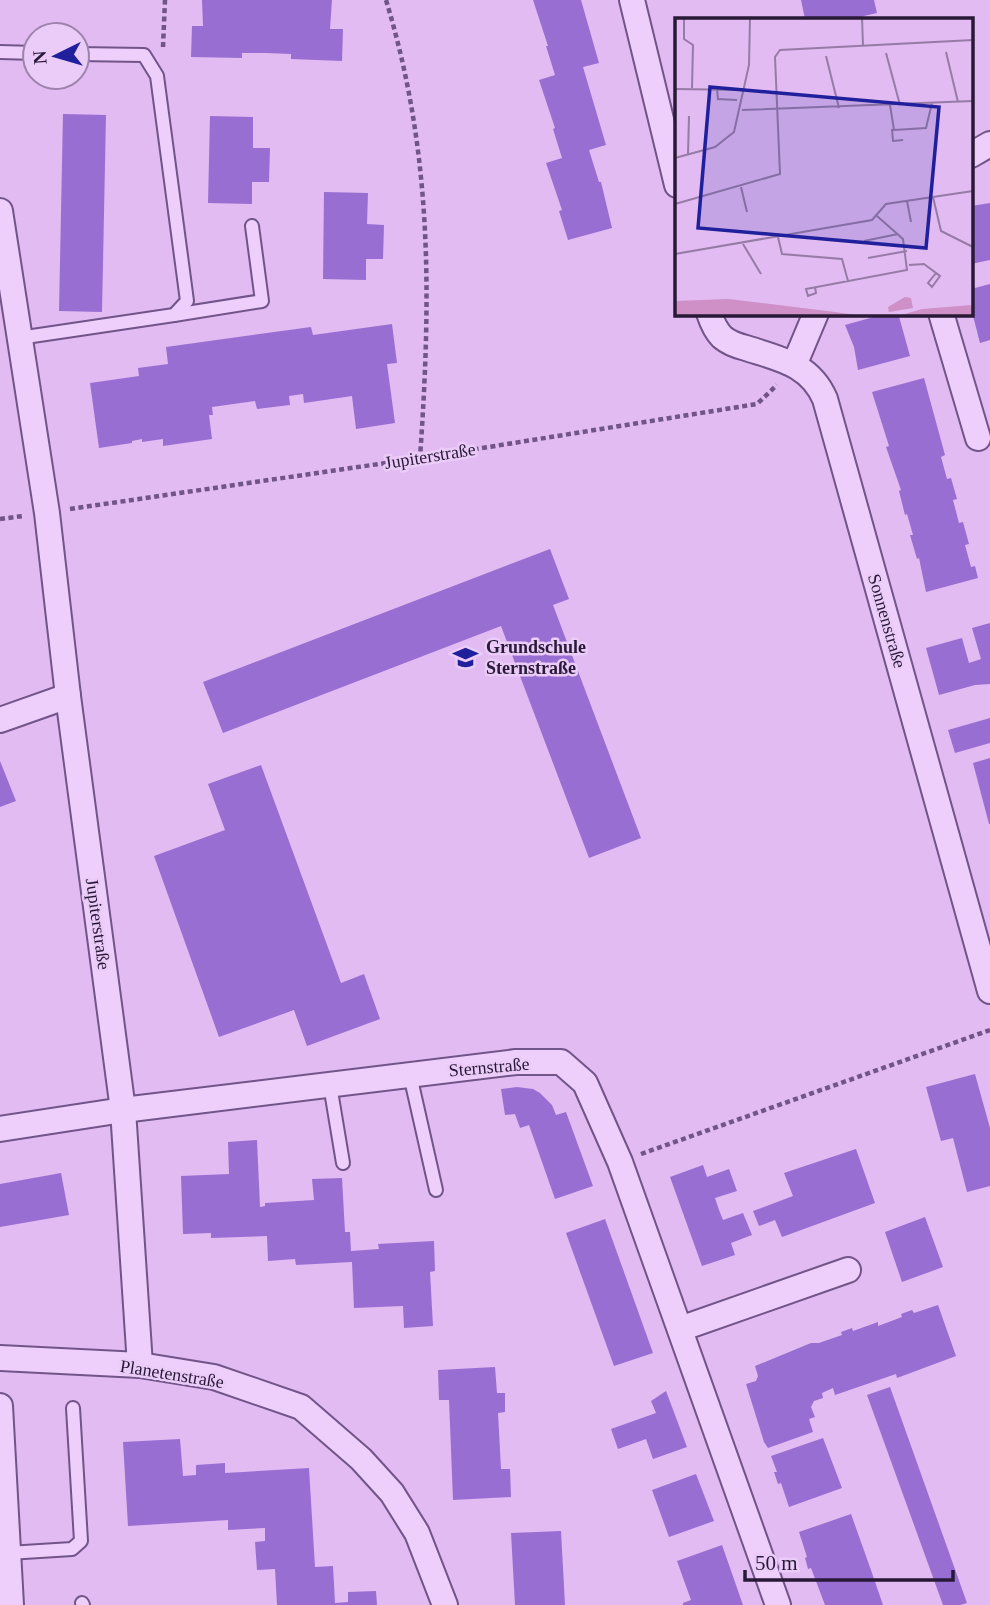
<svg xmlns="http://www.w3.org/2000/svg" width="990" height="1605" viewBox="0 0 990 1605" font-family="Georgia,serif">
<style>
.building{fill:#996ed2}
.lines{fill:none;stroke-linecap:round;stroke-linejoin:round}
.lane-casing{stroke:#715489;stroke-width:16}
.street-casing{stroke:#715489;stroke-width:28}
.path{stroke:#715489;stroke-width:4.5;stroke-dasharray:5 3.5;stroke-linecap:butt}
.lane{stroke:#eecefb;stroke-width:12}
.street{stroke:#eecefb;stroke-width:24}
.labels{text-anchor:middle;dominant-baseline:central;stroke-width:5;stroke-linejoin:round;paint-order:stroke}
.street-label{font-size:18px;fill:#281a37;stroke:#ebcbf8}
.poi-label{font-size:18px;font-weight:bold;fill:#281a37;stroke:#ebcbf8;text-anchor:start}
.inset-road{fill:none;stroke:#977ba7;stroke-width:2}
.view{fill:#20209c;fill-opacity:0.15;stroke:#20209c;stroke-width:3.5}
.inset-edge{fill:none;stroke:#281a37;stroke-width:3.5}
</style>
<rect width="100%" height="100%" fill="#e1bbf1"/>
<!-- building -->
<g class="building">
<polygon points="202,0 332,0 330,29 343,29 342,61 291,59 291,54 266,53 242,53 242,58 191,57 192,26 203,26"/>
<polygon points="533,0 581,0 599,63 583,67 606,145 589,150 599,182 601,182 612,228 568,240 559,211 562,210 546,163 562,158 553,129 555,128 539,80 555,75 546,46 548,46"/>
<polygon points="801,0 874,0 877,13 851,19 805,19"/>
<polygon points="63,114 106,115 102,312 59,311"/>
<polygon points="210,116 253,117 253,148 270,148 269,182 252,182 252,204 208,203"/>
<polygon points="324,192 368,193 367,224 384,225 383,259 366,259 366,280 323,279"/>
<polygon points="990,203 990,260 971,264 971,206"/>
<polygon points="990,284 990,340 980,343 971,308 971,289"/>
<polygon points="888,313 898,313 910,356 858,370 854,347 845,325"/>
<polygon points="392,324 397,363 387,364 395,423 356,429 352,396 304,403 303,394 289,396 290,405 257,409 255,401 212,407 213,415 209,415 212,439 163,446 163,439 142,442 142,439 132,441 132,443 99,448 90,383 139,376 138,368 168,364 166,347 311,327 313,335"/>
<polygon points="924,378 945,455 941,457 947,479 951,478 957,499 953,500 959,523 963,522 969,544 965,545 971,567 975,566 978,578 926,592 919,558 917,559 910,535 913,535 907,514 905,515 899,491 901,490 886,447 889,446 872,392"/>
<polygon points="550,549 569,599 553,605 641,838 589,858 501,626 223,733 203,682"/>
<polygon points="990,623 990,684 975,685 939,695 926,648 962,638 969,663 981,659 972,628"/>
<polygon points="990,718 990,743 955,753 948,730"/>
<polygon points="990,758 990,824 989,824 973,763"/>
<polygon points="0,761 16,801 0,807"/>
<polygon points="261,765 341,983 364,974 380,1019 307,1046 294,1010 219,1037 154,856 225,830 208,784"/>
<polygon points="975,1074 990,1128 990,1186 967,1192 953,1138 941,1141 926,1087"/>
<polygon points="517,1087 533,1089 540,1093 552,1105 556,1115 566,1112 593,1186 555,1199 529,1125 520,1128 515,1114 505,1115 501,1089"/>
<polygon points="257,1140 260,1207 265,1206 265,1203 314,1200 312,1179 342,1178 345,1232 350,1232 351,1251 379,1249 378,1244 434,1241 435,1271 430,1272 433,1326 404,1328 403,1306 354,1308 352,1262 296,1265 295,1259 268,1261 267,1236 211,1238 211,1233 183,1234 181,1176 229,1174 228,1142"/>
<polygon points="856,1149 875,1203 782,1237 775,1220 759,1226 753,1211 793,1196 784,1173"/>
<polygon points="703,1165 707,1177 729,1169 737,1191 715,1198 719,1210 723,1220 743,1213 752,1235 731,1243 735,1255 702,1266 670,1177"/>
<polygon points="61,1173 69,1215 0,1227 0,1184"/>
<polygon points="925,1217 943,1267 902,1282 885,1232"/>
<polygon points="605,1219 653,1353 614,1366 566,1233"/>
<polygon points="938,1305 956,1356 897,1378 896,1374 835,1395 833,1388 822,1393 823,1398 814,1401 811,1407 815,1417 809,1419 813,1432 768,1448 764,1442 746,1384 756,1381 758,1376 755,1366 811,1343 819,1343 842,1335 841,1332 852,1328 853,1331 878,1322 878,1326 902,1317 901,1314 912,1310 914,1313"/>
<polygon points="495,1367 497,1393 505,1393 505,1412 498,1413 501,1469 510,1469 511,1497 453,1500 449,1400 439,1400 438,1370"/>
<polygon points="890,1387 967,1603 960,1605 943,1605 867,1395"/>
<polygon points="666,1391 687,1447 653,1459 646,1439 618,1449 611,1429 656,1413 651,1401"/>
<polygon points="823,1438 842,1488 789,1507 781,1483 778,1484 774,1472 777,1472 771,1456"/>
<polygon points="180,1439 183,1476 196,1475 196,1465 225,1463 225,1473 309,1468 315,1567 333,1566 335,1603 348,1602 348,1592 376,1591 377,1605 277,1605 275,1569 257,1570 255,1542 265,1541 265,1528 228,1530 228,1520 128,1526 123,1442"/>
<polygon points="696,1474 714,1521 669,1537 652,1490"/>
<polygon points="851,1514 872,1573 883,1605 825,1605 811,1568 808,1569 805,1558 807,1557 799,1532"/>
<polygon points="561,1531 565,1605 515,1605 511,1533"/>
<polygon points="722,1545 743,1605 683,1605 683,1603 691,1600 677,1561"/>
</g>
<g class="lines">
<defs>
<g id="lane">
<polyline points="0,52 35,53"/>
<polyline points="174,315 262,301 252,226"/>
<polyline points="19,338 174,315 187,301 157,76 144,55 77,54"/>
<polyline points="410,1075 436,1190"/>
<polyline points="330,1085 343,1163"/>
<polyline points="8,1553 72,1549 81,1541 73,1408"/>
<polyline points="82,1603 83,1605"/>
</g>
<g id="street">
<polyline points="632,0 677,185"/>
<polyline points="971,155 990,144"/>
<polyline points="0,211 47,513 68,696 123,1110 140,1365"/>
<path d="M709,313c3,9 6,17 13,24 7,6 16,9 24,11 34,11 64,16 79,51l165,592"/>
<polyline points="941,313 978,438"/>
<polyline points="795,363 816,313"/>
<polyline points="0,720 68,696"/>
<polyline points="0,1129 123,1110 516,1062 561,1062 585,1083 620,1162 778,1605"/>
<polyline points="680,1329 848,1270"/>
<polyline points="0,1358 140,1365 214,1377 301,1407 361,1459 392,1493 417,1533 445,1605"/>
<polyline points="0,1406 11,1605"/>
</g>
</defs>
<!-- lane casing -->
<use href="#lane" class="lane-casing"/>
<!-- street casing -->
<use href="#street" class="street-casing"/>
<!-- path -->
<g class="path">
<path d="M386,0c47,155 45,298 34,458"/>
<polyline points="163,47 165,0"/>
<polyline points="70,509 420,458 757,404 777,385"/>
<polyline points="0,519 23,516"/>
<polyline points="641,1154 990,1030"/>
</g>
<!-- lane -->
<use href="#lane" class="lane"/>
<!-- street -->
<use href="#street" class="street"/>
</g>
<!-- icons -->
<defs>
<symbol id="school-bare" viewBox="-9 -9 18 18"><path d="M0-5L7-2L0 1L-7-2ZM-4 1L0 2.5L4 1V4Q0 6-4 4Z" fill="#20209c" stroke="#ebcbf8" stroke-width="2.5" paint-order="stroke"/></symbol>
</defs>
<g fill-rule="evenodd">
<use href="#school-bare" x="448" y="640" width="35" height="35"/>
</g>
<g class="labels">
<!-- street labels -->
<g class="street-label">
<text transform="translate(430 456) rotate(-9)">Jupiterstraße</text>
<text transform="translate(887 621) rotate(74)">Sonnenstraße</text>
<text transform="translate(98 924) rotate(82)">Jupiterstraße</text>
<text transform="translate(489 1067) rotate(-5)">Sternstraße</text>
<text transform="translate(172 1374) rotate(9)">Planetenstraße</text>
</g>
<!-- poi labels -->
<g class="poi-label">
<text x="486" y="647">Grundschule<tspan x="486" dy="21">Sternstraße</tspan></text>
</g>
</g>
<!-- overview -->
<g transform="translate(675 18)">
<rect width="298" height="298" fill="#e1bbf1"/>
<path d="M230,279l6,1 2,10 -24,4 -1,-5zM53,281l99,12 30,4h-182v-14zM297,287v10h-71l21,-6z" fill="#cf8fc7"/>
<path class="inset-road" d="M9,0v21l9,6 -1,43M187,0l1,27M271,34l12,50M211,35l14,52M151,38l13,52M0,71l70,1M42,71l1,10 19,1M215,87l4,25 32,-2 6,-25M67,92l231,-9M217,111l1,12 10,-1M13,136l1,-38M0,140l40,-11 19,-15 15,-67 1,-47M66,169l6,25M258,179l8,34 32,16M232,183l4,21M0,186l105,-30 -5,-117 5,-7 193,-10M103,219l4,17 60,5 6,22M189,223l34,-7M68,226l18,30M0,236l197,-34 14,-16 87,-13M193,240l39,-7M234,247l15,-1 16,12 -8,11 -4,-4 8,-10M140,269l1,6 -8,3 -2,-7 101,-19 -4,-31 -26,-23"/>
<path class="view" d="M35,69l229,20 -13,141 -228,-20z"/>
<rect width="298" height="298" class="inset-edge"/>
</g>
<!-- north arrow -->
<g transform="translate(56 56) rotate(265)"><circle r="33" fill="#ebcbf8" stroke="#9d84ab" stroke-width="2"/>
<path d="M0-5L12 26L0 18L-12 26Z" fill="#20209c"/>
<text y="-10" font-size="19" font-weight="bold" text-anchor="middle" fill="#281a37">N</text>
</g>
<!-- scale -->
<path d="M745 1570v10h208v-10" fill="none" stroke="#281a37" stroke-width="3.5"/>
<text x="755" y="1570" font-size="21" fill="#281a37" stroke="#ebcbf8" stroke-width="5" paint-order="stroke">50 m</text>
</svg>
